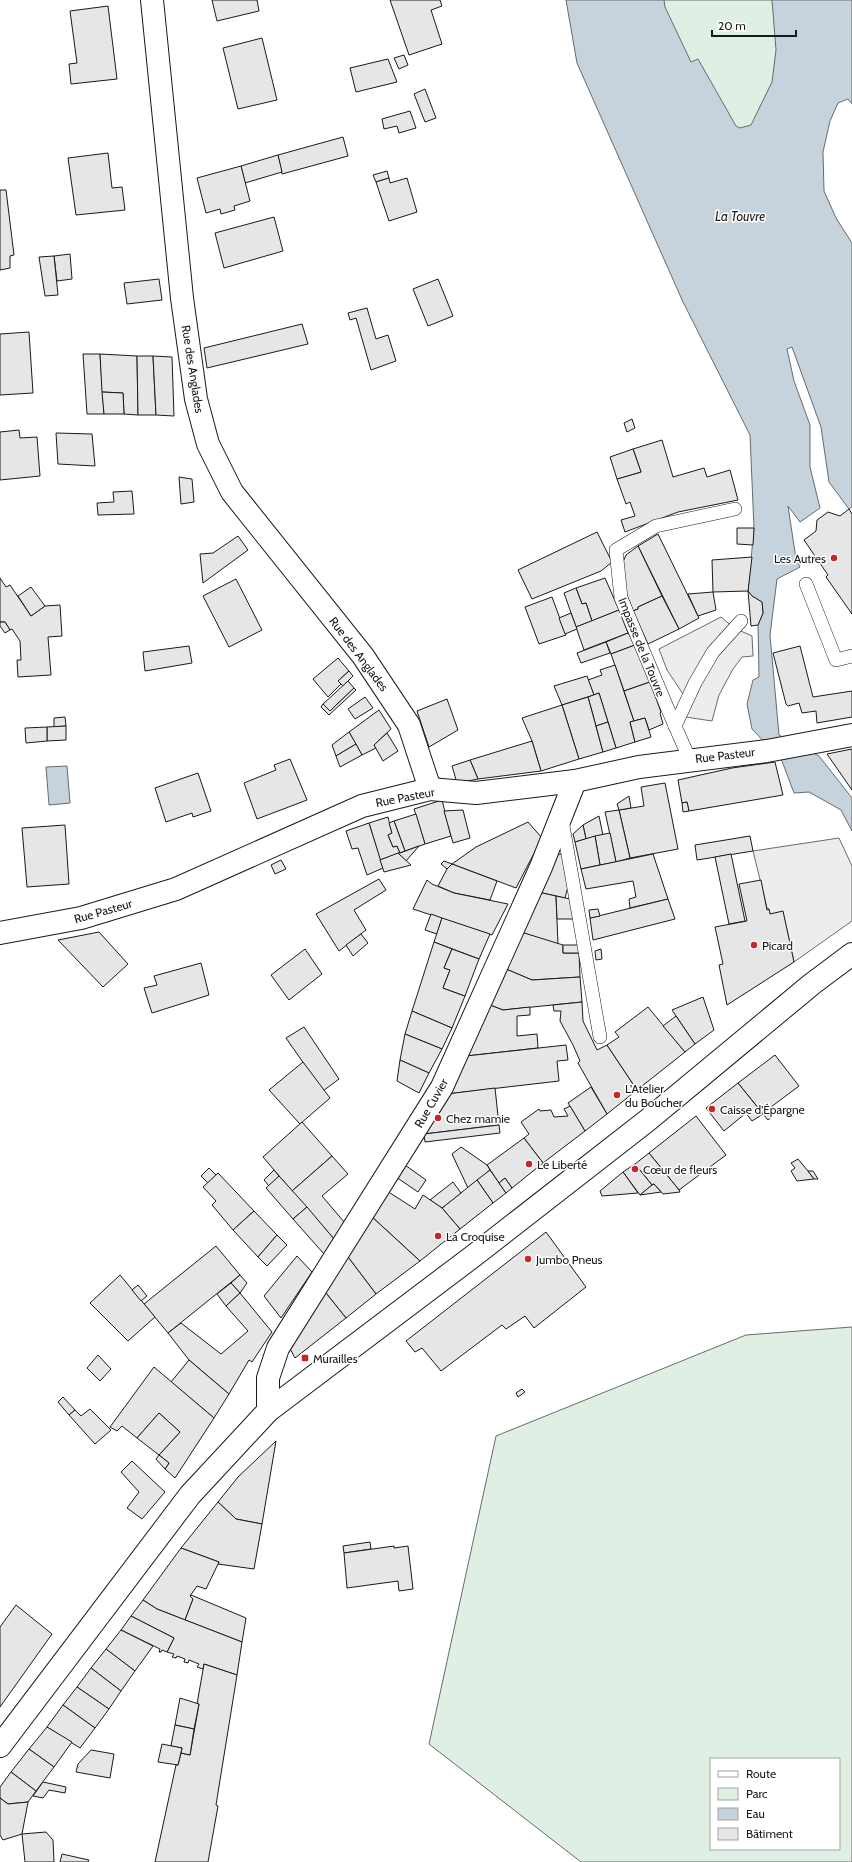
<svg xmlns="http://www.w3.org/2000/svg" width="852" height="1862" viewBox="0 0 852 1862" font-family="Cabin,sans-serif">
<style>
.green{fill:#e0efe3;stroke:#6a6a6a;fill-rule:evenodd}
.parking{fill:#ededed;stroke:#6a6a6a}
.water{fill:#c6d2dc;stroke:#6a6a6a}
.building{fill:#e6e6e6;stroke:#1a1a1a}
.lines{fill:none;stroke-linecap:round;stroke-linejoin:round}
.lane-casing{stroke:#1a1a1a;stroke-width:14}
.street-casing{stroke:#1a1a1a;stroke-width:24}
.secondary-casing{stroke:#1a1a1a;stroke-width:24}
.lane{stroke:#fff;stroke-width:13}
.street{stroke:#fff;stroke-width:22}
.secondary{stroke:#fff;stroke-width:22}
.poi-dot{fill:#c62828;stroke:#fff;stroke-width:1.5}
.labels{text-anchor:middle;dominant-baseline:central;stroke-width:3;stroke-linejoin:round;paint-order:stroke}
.street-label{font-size:12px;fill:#1a1a1a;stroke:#fff}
.poi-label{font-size:12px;fill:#1a1a1a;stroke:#fff;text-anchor:start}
.water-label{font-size:13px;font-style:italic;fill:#1a1a1a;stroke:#fff}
</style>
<rect width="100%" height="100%" fill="#fff"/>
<!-- green -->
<g class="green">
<polygon points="599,0 852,0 828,87 805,192"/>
<path d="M852,1327v535h-271l-152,-118 67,-308 250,-101zM711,1759h128v90h-128z"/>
</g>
<!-- parking -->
<g class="parking">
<polygon points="721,617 734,628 752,636 753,656 742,657 733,669 719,695 712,721 679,716 687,700 667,670 659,649"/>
<polygon points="839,838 852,866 852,921 794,962 783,912 770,914 769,909 767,908 753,851"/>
</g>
<!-- water -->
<g class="water">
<polygon points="566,0 664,0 665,7 691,62 698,59 736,126 740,128 751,125 772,82 776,50 772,0 852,0 852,104 848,99 838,103 830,121 823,152 824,191 836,218 852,243 852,507 849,509 829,482 821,427 792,347 787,349 794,381 810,425 810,467 820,508 800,522 788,506 796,559 800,567 777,579 770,635 779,735 819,756 852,798 852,831 841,810 809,792 794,793 782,761 752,729 747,704 753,680 759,677 758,625 763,613 762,602 752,596 748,591 754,528 750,435 683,302 577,63"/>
<polygon points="67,766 70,803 49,805 46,767"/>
</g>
<!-- building -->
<g class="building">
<polygon points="212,0 257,0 259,11 217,21"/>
<polygon points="390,0 440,0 442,6 431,10 442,44 409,55"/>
<polygon points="108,6 117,79 71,84 69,64 77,63 70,11"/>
<polygon points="262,38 277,100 238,109 223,48"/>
<polygon points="404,55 408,65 399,69 394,58"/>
<polygon points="388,59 397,82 356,92 350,68"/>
<polygon points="425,89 436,118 425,122 414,94"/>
<polygon points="410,111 416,128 399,133 397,126 384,129 382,119"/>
<polygon points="343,137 348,156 282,174 278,155"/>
<polygon points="108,153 112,188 122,187 125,210 76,215 68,158"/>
<polygon points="278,155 282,172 245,183 241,166"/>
<polygon points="241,166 250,201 234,206 235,210 221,214 220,209 206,213 197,178"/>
<polygon points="387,171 389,178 376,182 373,175"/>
<polygon points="389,178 390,183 407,178 417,212 389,221 376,182"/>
<polygon points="0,190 6,190 14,255 10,256 10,268 0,270"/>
<polygon points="274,217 283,251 224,268 215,233"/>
<polygon points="70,254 72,279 57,281 54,256"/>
<polygon points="54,256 58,295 45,296 39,257"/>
<polygon points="159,279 162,300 127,304 124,283"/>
<polygon points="438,279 453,316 428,326 413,289"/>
<polygon points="367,308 376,339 388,335 396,361 371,370 356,318 350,320 348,313"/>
<polygon points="302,324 308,344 207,368 204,348"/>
<polygon points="29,332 33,393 0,395 0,334"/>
<polygon points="83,354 100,354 104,414 87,414"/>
<polygon points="100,354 137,356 138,415 124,414 123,393 102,392"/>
<polygon points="137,356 153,356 156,415 138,415"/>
<polygon points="153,356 172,357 174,416 156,415"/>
<polygon points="102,392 123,393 124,414 104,414"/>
<polygon points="632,419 635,428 627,432 624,423"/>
<polygon points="19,430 20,438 37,437 40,476 0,480 0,432"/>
<polygon points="56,433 92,434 95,466 58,464"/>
<polygon points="662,440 673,477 704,468 707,477 730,470 738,500 678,512 625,532 621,520 635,516 630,502 626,504 617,479 641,472 633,449"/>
<polygon points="633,449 641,472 617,479 610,457"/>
<polygon points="179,477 192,479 194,502 181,504"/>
<polygon points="132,491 134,514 98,515 97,503 114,502 113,492"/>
<polygon points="849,509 852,514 852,614 826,577 828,575 804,540 816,531 817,520 828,512 840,516"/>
<polygon points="737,528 754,528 753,545 737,544"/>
<polygon points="597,532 612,562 601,571 532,599 518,570"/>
<polygon points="658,534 699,618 679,629 638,546"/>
<polygon points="238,536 248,550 203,583 200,554 213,553"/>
<polygon points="638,546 662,596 638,607 638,609 633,611 623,585 623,562 626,555"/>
<polygon points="752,557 748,591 713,592 712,560"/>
<polygon points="0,578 6,587 10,585 31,616 45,606 60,605 62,636 48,637 51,675 18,677 17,660 21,660 20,641 12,629 10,630 5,622 0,622"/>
<polygon points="605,578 619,610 592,621 586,603 582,604 576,588"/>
<polygon points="236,579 262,630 229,647 203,596"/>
<polygon points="31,587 45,606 31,616 18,596"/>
<polygon points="576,588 582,604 586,603 592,621 576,627 564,593"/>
<polygon points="748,591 752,596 762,602 763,613 758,625 751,626"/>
<polygon points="713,592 716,610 698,616 688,594"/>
<polygon points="662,596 679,629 648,644 633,611 638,609 638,607"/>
<polygon points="552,597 566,635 539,644 525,607"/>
<polygon points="619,610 628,633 584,650 576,627"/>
<polygon points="571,613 577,629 565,634 559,618"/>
<polygon points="0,622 5,622 10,630 5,633 0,626"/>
<polygon points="628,633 635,645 611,654 606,642"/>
<polygon points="606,642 610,653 581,663 577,653"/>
<polygon points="635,645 650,682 624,691 611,654"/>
<polygon points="189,646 192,663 145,671 143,652"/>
<polygon points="800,646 813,697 852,691 852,717 817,723 816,711 802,713 799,703 788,706 786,704 773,653"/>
<polygon points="338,658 349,671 338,681 341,684 328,697 313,679"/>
<polygon points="615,665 634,721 630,722 635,742 616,748 599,693 594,695 588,680 602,675 600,670"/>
<polygon points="349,671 353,676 343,686 338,681"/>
<polygon points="587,676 594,695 562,705 554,686"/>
<polygon points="348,681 354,688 330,711 323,704"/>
<polygon points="650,682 661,712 660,713 663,724 649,730 645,718 634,721 624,691"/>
<polygon points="354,688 356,690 329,715 321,707 323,704 330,711"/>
<polygon points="599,693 608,722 596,726 588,697"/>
<polygon points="365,697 373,708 355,719 348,709"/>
<polygon points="588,697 603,752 579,759 562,705"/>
<polygon points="447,699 458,730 429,747 417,711"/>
<polygon points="562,705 579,759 541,771 532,741 522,718"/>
<polygon points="379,710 391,729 374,745 376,748 362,755 349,732"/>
<polygon points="65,717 66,726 54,727 54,718"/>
<polygon points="645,718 651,737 635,742 630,722"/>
<polygon points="608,722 616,748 603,752 596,726"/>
<polygon points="66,726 66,740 47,741 47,727"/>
<polygon points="47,727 47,741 26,743 25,728"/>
<polygon points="349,732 356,744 336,756 332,745"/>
<polygon points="387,733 398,751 383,761 374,745"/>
<polygon points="532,741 541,771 478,779 470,760"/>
<polygon points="356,744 362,755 340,767 336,756"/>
<polygon points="852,749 852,790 827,754"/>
<polygon points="290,759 307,800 257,819 244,783 276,770 274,765"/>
<polygon points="470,760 478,779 457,783 452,766"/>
<polygon points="775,762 783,795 689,811 687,802 682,803 678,780 732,768"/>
<polygon points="198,773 211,811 193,817 192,813 166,822 155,788"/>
<polygon points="665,783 678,849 630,858 619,810 644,806 641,787"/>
<polygon points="629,796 631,808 619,810 617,804"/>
<polygon points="442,800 451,836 425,844 414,809"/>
<polygon points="687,802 689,811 683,812 682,803"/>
<polygon points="463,810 470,838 453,843 444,811"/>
<polygon points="619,810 630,858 616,862 605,812"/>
<polygon points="416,814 425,844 405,851 394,821"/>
<polygon points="599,816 603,835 586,839 583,825"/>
<polygon points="388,817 392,833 388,835 393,847 397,846 400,853 380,860 369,823"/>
<polygon points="394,821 405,851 400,853 397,846 393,847 388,835 392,833 389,823"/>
<polygon points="528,822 542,838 516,888 452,864 476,847"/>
<polygon points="369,823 383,868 367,875 358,848 352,849 346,831"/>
<polygon points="65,825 69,884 27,887 22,828"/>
<polygon points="583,825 586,839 575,842 573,834"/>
<polygon points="610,833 616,862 600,865 595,836"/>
<polygon points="595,836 600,865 581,869 575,842"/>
<polygon points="750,836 753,851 697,860 695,845"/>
<polygon points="419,846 406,861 398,853 400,853"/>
<polygon points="398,853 411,865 384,872 380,860"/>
<polygon points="558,854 566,855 571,875 565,898 538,892"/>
<polygon points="653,854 668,899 630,908 629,899 636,897 633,881 586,889 581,869"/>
<polygon points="731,854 745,921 729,924 715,857"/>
<polygon points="281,860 286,869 275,874 271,865"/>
<polygon points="444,861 452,864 447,869 441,864"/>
<polygon points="452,864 497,881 490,900 454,893 438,886 447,869"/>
<polygon points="379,879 386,890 354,910 366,930 339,951 316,914"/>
<polygon points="427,880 432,884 454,893 508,904 492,935 413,909"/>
<polygon points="761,880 767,910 769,909 770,914 783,911 794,962 727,1005 719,965 723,964 715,927 747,921 739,884"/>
<polygon points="538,892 556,896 558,945 521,932"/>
<polygon points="556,896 575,900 576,919 557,919"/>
<polygon points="668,899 675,919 593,940 590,918"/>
<polygon points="598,909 600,916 590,918 589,910"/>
<polygon points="431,914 442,918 437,934 425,930"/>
<polygon points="442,918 490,934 479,959 434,942"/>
<polygon points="99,932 128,964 103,987 58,940"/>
<polygon points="521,932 563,945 563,953 579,953 580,977 532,980 506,969"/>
<polygon points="361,934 368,943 353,956 346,945"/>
<polygon points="434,942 452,949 444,968 450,970 443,988 465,996 452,1028 412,1011"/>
<polygon points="563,945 578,945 579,953 563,953"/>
<polygon points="305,949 322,974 289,1000 271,975"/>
<polygon points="452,949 479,959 465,996 443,988 450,970 444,968"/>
<polygon points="601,949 602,959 596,960 595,951"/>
<polygon points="201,963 209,995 152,1013 144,988 157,985 154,976"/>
<polygon points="506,969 532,980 580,977 582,1002 503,1010 490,1005"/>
<polygon points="703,997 714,1030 695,1044 672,1010"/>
<polygon points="582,1002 583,1021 597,1050 607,1045 637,1090 607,1114 578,1063 580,1061 573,1045 560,1021 561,1011 554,1011 553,1005"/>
<polygon points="490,1005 503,1010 530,1007 530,1015 517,1016 517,1036 537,1034 538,1048 466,1056"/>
<polygon points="648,1007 685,1052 637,1090 607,1045 619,1037 615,1032"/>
<polygon points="412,1011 452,1028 442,1049 405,1034"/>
<polygon points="676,1016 695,1044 685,1052 663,1026"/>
<polygon points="304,1027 339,1079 323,1091 286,1038"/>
<polygon points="405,1034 442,1049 429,1073 400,1060"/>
<polygon points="566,1045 568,1060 557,1061 559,1081 447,1094 466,1056"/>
<polygon points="775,1055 799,1086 767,1110 773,1116 768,1120 738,1083"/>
<polygon points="400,1060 429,1073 419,1093 397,1081"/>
<polygon points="303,1062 330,1098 300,1124 269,1090"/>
<polygon points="738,1083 763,1114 752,1121 746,1113 724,1131 706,1108"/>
<polygon points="591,1087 607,1114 585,1131 568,1103"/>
<polygon points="495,1088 499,1125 424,1134 447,1094"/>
<polygon points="570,1106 585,1131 543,1163 524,1138 529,1134 521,1122 539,1109 540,1111 551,1110 554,1117 568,1116 564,1109"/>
<polygon points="696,1116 726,1155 679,1190 649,1153"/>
<polygon points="302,1122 332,1156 292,1191 263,1157"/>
<polygon points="499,1125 500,1133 425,1142 424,1134"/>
<polygon points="524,1138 543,1163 512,1188 505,1178 499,1183 487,1165"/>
<polygon points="461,1147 487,1165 490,1170 468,1188 452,1154"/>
<polygon points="649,1153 679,1190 680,1192 663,1194 654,1184 652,1185 635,1164"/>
<polygon points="332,1156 348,1174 322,1196 345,1223 334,1239 292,1191"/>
<polygon points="798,1159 808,1171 814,1179 797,1181 791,1171 795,1168 791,1163"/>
<polygon points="635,1164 652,1185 640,1195 623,1172"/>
<polygon points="405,1165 426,1180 418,1192 396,1177"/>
<polygon points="209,1168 216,1175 208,1183 201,1176"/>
<polygon points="274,1170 279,1176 269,1186 264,1180"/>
<polygon points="490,1170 506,1193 493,1203 477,1180"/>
<polygon points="808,1171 813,1171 818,1179 814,1179"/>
<polygon points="623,1172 638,1193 602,1196 600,1191"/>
<polygon points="218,1173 254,1211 233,1230 212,1205 216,1201 203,1187"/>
<polygon points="279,1176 307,1207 293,1219 266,1188"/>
<polygon points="505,1178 512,1188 506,1193 499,1183"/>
<polygon points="477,1180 493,1203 460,1229 442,1208"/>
<polygon points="453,1182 461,1193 442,1208 430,1200"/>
<polygon points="654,1184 661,1192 640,1195 652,1185"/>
<polygon points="387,1191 415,1209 423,1195 442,1208 460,1229 420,1261 371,1216"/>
<polygon points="307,1207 334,1239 324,1254 293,1219"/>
<polygon points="254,1211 277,1235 258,1257 233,1230"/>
<polygon points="371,1216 420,1261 376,1294 345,1253"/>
<polygon points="546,1232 586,1287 534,1328 525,1316 506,1329 502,1325 441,1371 422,1348 415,1352 406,1341"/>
<polygon points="277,1235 287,1245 267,1266 258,1257"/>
<polygon points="216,1246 240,1275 168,1333 144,1304"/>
<polygon points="345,1253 376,1294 346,1318 322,1288"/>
<polygon points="297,1256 312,1272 281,1318 264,1296"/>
<polygon points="120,1275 155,1317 128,1341 90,1303"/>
<polygon points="240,1275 247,1283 240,1293 231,1283"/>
<polygon points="231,1283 240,1293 226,1306 217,1294"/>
<polygon points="138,1285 147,1296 141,1301 132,1290"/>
<polygon points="322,1288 346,1318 295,1358 287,1343"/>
<polygon points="240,1293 272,1332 252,1362 249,1360 229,1394 189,1360 168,1333 181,1323 221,1354 248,1331 226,1306"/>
<polygon points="98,1355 111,1369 100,1381 87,1368"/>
<polygon points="189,1360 229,1394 214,1418 171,1382"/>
<polygon points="154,1367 214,1418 175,1478 165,1469 169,1463 159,1455 180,1432 159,1413 137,1438 122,1426 117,1431 110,1427"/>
<polygon points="522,1389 525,1392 518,1397 516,1393"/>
<polygon points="63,1397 75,1410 69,1415 58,1402"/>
<polygon points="90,1409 111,1430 95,1444 69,1415 75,1410 81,1416"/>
<polygon points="159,1413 180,1432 159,1455 137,1438"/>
<polygon points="276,1441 262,1524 236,1519 218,1502 238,1477"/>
<polygon points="159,1455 169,1463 165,1469 156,1459"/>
<polygon points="132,1461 165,1492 142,1519 127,1508 139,1492 121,1472"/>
<polygon points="218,1502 236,1519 262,1524 254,1569 218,1564 219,1562 181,1548"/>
<polygon points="370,1542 371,1549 344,1553 343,1546"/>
<polygon points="394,1546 394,1548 408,1546 413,1589 399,1591 398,1581 347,1588 344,1553"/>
<polygon points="181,1548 219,1562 206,1589 197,1586 190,1596 193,1599 185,1620 157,1609 143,1600"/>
<polygon points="191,1595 246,1618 242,1642 185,1620 193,1599 190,1596"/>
<polygon points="143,1600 157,1609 242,1642 237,1675 204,1664 203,1669 197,1667 199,1664 189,1660 188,1663 184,1662 185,1659 177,1656 176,1658 172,1657 174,1654 167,1652 174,1638 131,1616"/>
<polygon points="16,1605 52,1634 0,1707 0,1627"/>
<polygon points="131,1616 174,1638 167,1652 162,1650 161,1652 159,1652 160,1649 121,1630"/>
<polygon points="121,1630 153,1646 135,1671 106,1649"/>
<polygon points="106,1649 135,1671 121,1691 91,1668"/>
<polygon points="204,1664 237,1675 216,1805 218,1806 208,1862 155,1862 176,1765 178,1765 181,1753 190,1755 199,1704 197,1704"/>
<polygon points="91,1668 121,1691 109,1709 77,1687"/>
<polygon points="77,1687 109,1709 95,1728 63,1705"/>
<polygon points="180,1698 199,1704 194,1729 175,1725"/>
<polygon points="63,1705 95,1728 80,1748 47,1727"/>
<polygon points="175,1725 194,1729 190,1755 181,1753 182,1748 171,1746"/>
<polygon points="47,1727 72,1742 54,1767 29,1749"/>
<polygon points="162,1744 182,1748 178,1765 158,1762"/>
<polygon points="29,1749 54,1767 36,1791 11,1772"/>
<polygon points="91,1750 114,1754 110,1778 76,1772 78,1764"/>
<polygon points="11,1772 36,1791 28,1802 8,1804 0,1798 0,1787"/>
<polygon points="43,1782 66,1787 65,1793 49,1790 43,1798 33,1796"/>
<polygon points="0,1798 8,1804 28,1802 22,1834 3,1840 0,1835"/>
<polygon points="46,1832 53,1840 54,1862 25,1862 22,1834"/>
<polygon points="62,1854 89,1860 88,1862 60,1862"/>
</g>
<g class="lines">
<defs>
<g id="lane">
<polyline points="806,584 836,660 852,656"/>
<polyline points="675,726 621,598 616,550 656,526 735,509"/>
<polyline points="690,760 675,726 695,683 713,652 741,621"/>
<polyline points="562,820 600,1037"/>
</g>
<g id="street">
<polyline points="152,0 182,298 196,399 208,444 232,492 363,656 409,725 430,789"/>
<polyline points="268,1411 268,1378 278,1348 442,1087 541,867 575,781"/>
</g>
<g id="secondary">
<polyline points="0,933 81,918 176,889 362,806 430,789 476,793 575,781 639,767 767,751 852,735"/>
<polyline points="0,1746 190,1495 268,1411 476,1254 648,1120 812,984 852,954"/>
</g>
</defs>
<!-- lane casing -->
<use href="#lane" class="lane-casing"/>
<!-- street casing -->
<use href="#street" class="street-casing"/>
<!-- secondary casing -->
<use href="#secondary" class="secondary-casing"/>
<!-- lane -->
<use href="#lane" class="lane"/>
<!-- street -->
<use href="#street" class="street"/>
<!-- secondary -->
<use href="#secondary" class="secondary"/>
</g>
<!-- markers -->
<g class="poi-dot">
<circle cx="834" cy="558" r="4"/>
<circle cx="754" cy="945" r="4"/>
<circle cx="617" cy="1095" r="4"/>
<circle cx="712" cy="1109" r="4"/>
<circle cx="438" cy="1118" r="4"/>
<circle cx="529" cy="1164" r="4"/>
<circle cx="635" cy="1169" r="4"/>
<circle cx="438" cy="1236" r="4"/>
<circle cx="528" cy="1259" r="4"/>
<rect x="301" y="1354" width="8" height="8" rx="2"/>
</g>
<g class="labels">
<!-- street labels -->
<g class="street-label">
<text transform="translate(193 369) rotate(81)">Rue des Anglades</text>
<text transform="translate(642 647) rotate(68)">Impasse de la Touvre</text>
<text transform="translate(359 654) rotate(53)">Rue des Anglades</text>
<text transform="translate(725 755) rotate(-7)">Rue Pasteur</text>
<text transform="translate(405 797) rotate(-11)">Rue Pasteur</text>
<text transform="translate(103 911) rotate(-16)">Rue Pasteur</text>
<text transform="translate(431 1103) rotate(-60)">Rue Cuvier</text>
</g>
<!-- poi labels -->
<g class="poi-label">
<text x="826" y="558" text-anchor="end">Les Autres</text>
<text x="762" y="945">Picard</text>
<text x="625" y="1088">L'Atelier<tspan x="625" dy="14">du Boucher</tspan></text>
<text x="720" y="1109">Caisse d'Épargne</text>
<text x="446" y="1118">Chez mamie</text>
<text x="537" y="1164">Le Liberté</text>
<text x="643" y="1169">Cœur de fleurs</text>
<text x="446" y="1236">La Croquise</text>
<text x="536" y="1259">Jumbo Pneus</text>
<text x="313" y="1358">Murailles</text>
</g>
<!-- water labels -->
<g class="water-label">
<text x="740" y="216">La Touvre</text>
</g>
</g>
<!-- legend -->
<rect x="710" y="1758" width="130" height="92" fill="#ffffff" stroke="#a3a3a3"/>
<rect x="718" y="1771" width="20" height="6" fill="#ffffff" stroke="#a3a3a3"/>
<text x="746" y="1778" font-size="12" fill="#1a1a1a">Route</text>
<rect x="718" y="1788" width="20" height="12" fill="#e0efe3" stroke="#a3a3a3"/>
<text x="746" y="1798" font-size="12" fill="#1a1a1a">Parc</text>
<rect x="718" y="1808" width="20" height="12" fill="#c6d2dc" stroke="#a3a3a3"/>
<text x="746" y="1818" font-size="12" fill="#1a1a1a">Eau</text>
<rect x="718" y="1828" width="20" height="12" fill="#e6e6e6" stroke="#a3a3a3"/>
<text x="746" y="1838" font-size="12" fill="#1a1a1a">Bâtiment</text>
<!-- scale -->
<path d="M712 30v6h84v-6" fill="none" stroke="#1a1a1a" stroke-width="2"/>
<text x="718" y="30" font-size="12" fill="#1a1a1a" stroke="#ffffff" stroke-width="3" paint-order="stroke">20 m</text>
</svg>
